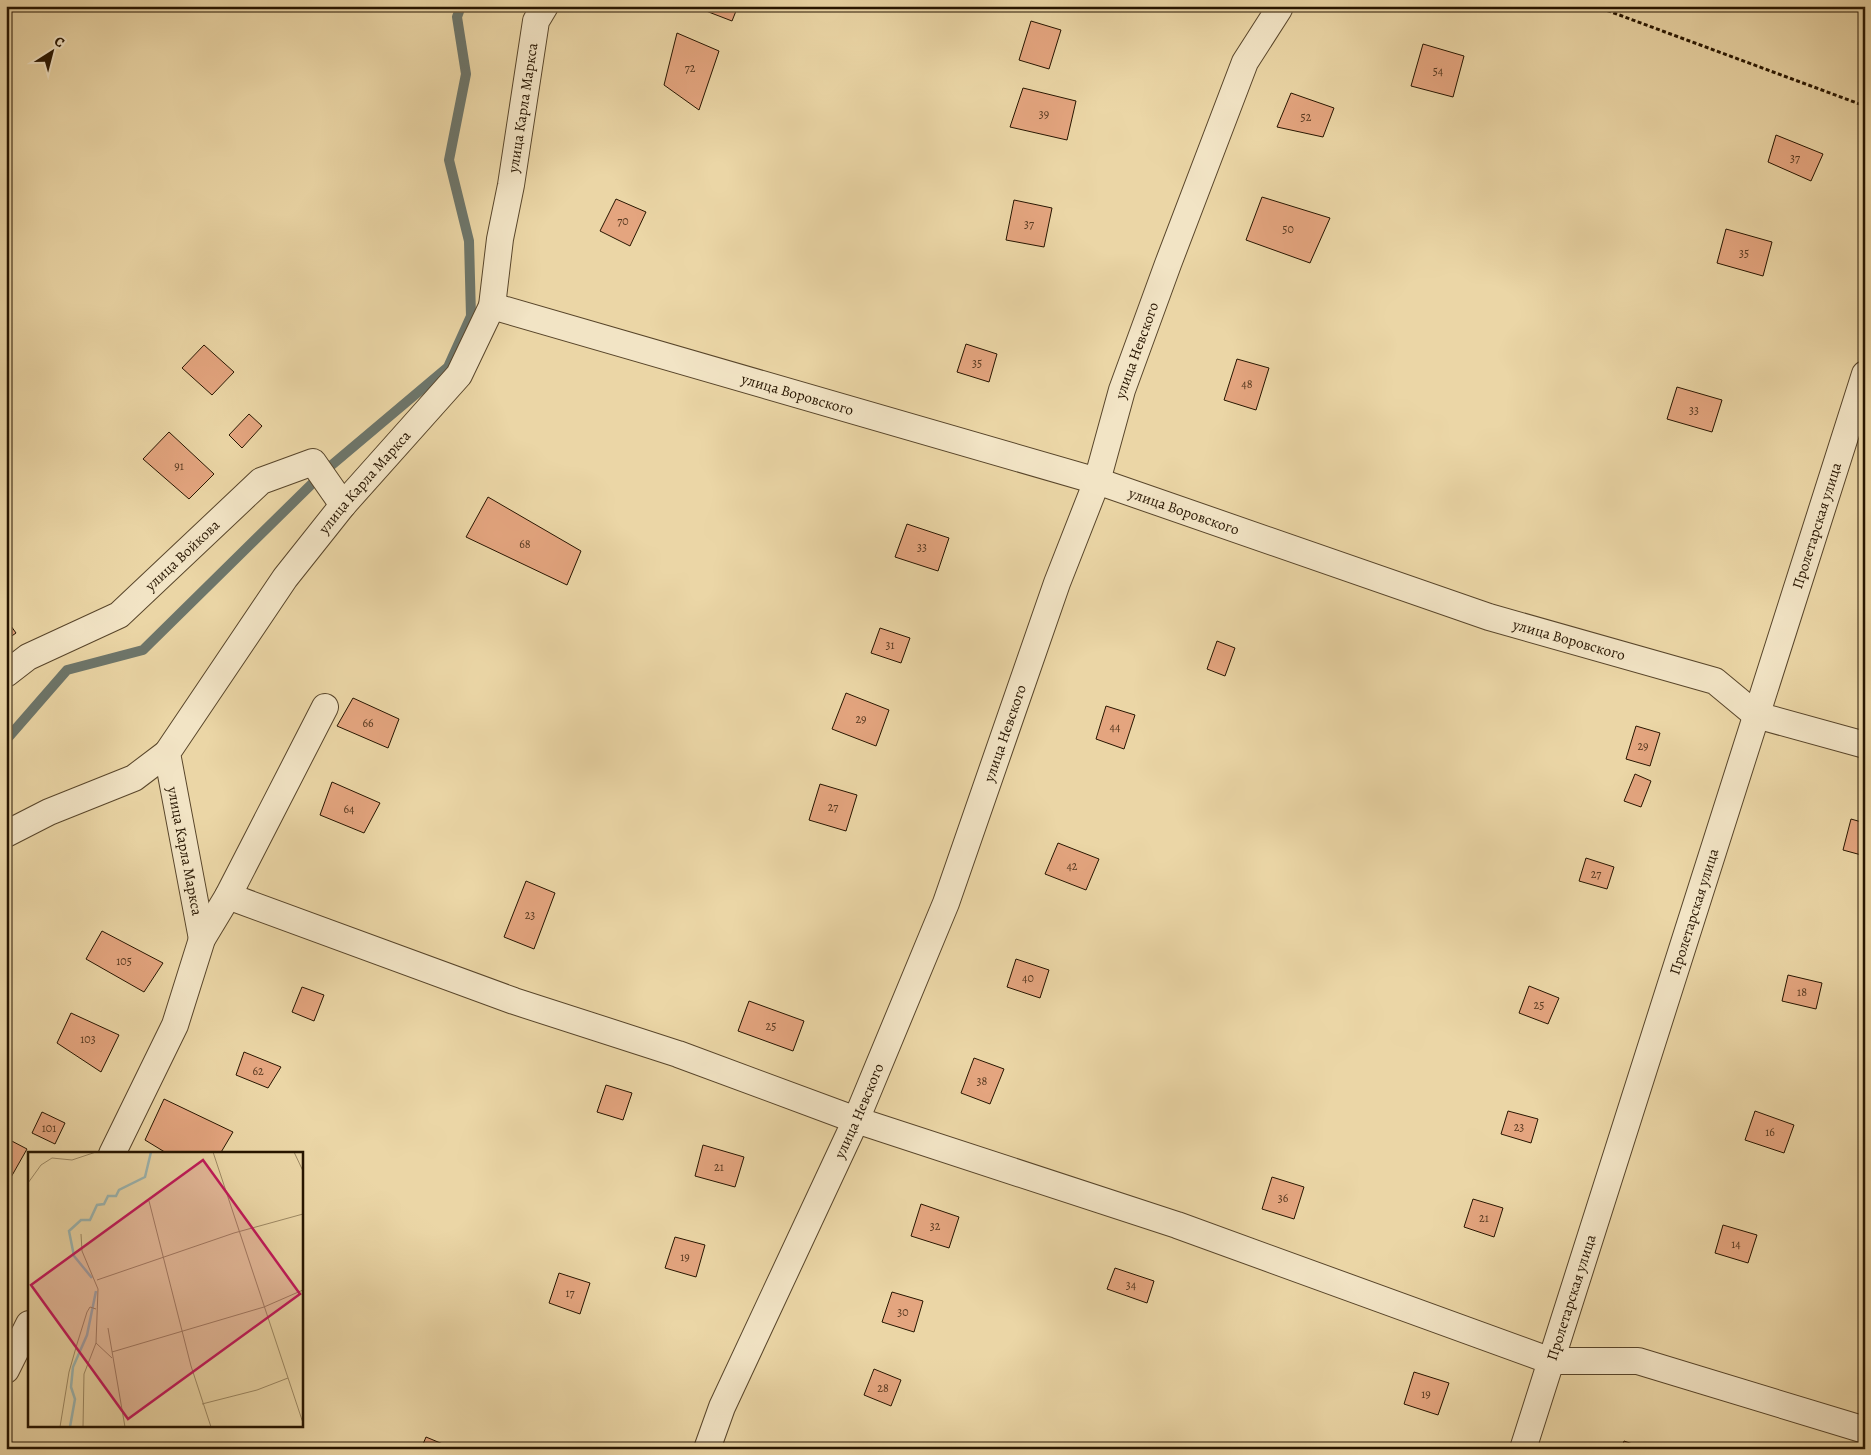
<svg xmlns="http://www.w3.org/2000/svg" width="1871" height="1455" viewBox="0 0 1871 1455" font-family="Alegreya,serif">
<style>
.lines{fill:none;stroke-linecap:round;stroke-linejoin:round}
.stream{stroke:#6d766b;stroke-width:10}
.building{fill:#e4a57f;stroke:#271500}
.street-casing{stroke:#58452a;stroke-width:28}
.path{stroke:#271500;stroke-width:3;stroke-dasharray:4 2.5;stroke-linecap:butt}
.street{stroke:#f2e4c5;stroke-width:26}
.labels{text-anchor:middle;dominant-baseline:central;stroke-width:4.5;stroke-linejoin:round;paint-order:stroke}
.number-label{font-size:12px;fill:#563920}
.street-label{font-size:15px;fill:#271500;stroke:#f2e4c5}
.inset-river{fill:none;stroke:#9cb6b2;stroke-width:2.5}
.inset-road{fill:none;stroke:#9d8964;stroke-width:1}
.view{fill:#c2185b;fill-opacity:0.15;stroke:#c2185b;stroke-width:2.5}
.inset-edge{fill:none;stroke:#271500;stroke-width:2.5}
</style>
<rect width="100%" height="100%" fill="#ebd6a6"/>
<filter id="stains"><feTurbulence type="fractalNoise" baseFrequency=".004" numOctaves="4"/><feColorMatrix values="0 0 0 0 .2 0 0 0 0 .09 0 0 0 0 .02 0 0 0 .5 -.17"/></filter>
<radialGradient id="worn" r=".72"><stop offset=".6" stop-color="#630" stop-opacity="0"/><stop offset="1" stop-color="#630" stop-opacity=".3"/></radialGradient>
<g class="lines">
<!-- stream -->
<polyline class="stream" points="6,740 67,670 143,650 327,469 448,367 471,316 469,241 449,160 466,74 457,17 461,6"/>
</g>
<!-- building -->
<g class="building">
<polygon points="693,6 738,6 732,21"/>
<polygon points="1031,21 1061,30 1049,69 1019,60"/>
<polygon points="677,33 719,51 699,110 664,85"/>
<polygon points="1423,44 1464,56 1453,97 1411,86"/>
<polygon points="1023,88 1076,101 1067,140 1010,127"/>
<polygon points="1291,93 1334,108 1323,137 1277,127"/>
<polygon points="1776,135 1823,154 1811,181 1768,162"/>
<polygon points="1262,197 1330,218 1310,263 1246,240"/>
<polygon points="616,199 646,212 630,246 600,231"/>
<polygon points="1014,200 1052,208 1044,247 1006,240"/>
<polygon points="1726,229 1772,242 1763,276 1717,263"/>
<polygon points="966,344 997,354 989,382 957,372"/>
<polygon points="204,345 234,372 212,395 182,368"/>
<polygon points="1237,359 1269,368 1256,410 1224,400"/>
<polygon points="1677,387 1722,400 1712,432 1667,419"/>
<polygon points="249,414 262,426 242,448 229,435"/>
<polygon points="169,432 214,474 189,499 143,459"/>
<polygon points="488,497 581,551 567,585 466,537"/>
<polygon points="907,524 949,538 938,571 895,557"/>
<polygon points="6,619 16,633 6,640"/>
<polygon points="880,628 910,638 901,663 871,653"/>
<polygon points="1217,641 1235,648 1225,676 1207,669"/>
<polygon points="846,693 889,710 876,746 832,729"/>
<polygon points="353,698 399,719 388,748 337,726"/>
<polygon points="1106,706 1135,715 1124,749 1096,739"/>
<polygon points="1636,726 1660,733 1650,766 1626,759"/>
<polygon points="1635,774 1651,781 1641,807 1624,801"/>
<polygon points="332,782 380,803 364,833 320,815"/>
<polygon points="820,784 857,795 846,831 809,820"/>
<polygon points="1851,819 1865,823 1865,856 1843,850"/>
<polygon points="1058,843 1099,859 1086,890 1045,874"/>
<polygon points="1586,858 1614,867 1607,889 1579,881"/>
<polygon points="526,881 555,893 534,949 504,937"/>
<polygon points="102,931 163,963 144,992 86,959"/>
<polygon points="1016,959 1049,970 1040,998 1007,987"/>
<polygon points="1788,975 1822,983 1816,1009 1782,1001"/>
<polygon points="1529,986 1559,998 1548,1024 1519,1013"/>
<polygon points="302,987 324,995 314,1021 292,1012"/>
<polygon points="749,1001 804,1021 793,1051 738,1031"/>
<polygon points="71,1013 119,1035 101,1072 57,1043"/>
<polygon points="244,1052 281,1067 268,1088 236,1075"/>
<polygon points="974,1058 1004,1069 990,1104 961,1093"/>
<polygon points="606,1085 632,1093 623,1120 597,1112"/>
<polygon points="164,1099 233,1132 220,1154 168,1154 145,1140"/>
<polygon points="1508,1111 1538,1119 1531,1143 1501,1134"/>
<polygon points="1755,1111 1794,1125 1784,1153 1745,1140"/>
<polygon points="42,1112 65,1123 55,1144 32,1133"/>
<polygon points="6,1138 27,1149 10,1179 6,1177"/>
<polygon points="703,1145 744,1157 735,1187 695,1176"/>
<polygon points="1272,1177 1304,1187 1294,1219 1262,1209"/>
<polygon points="1473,1199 1503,1208 1494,1237 1464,1227"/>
<polygon points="921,1204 959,1217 949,1248 911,1236"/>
<polygon points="1723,1225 1757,1235 1748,1263 1715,1253"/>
<polygon points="675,1237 705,1245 696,1277 665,1268"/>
<polygon points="1115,1268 1154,1281 1147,1303 1107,1289"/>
<polygon points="559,1273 590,1283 580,1314 549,1303"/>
<polygon points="892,1292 923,1301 914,1332 882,1322"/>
<polygon points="874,1369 901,1380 891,1406 864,1395"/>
<polygon points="1414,1372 1449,1383 1438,1415 1404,1404"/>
<polygon points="426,1437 450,1447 449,1449 421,1449"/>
<polygon points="1624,1441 1647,1449 1621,1449"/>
</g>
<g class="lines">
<defs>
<g id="street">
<path id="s1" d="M492,306l605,175 392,136 226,64 41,34 109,30"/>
<path id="s2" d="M6,674l22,-17 91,-42 142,-134 52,-19 30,43"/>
<polyline points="6,834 49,812 134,778 167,753"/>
<polyline points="228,896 514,1001 678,1054 856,1120 1177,1225 1551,1361 1638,1361 1865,1430"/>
<path id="s3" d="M202,939l-35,-186 118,-175 58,-73 116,-130 33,-69 8,-67 11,-54 25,-164 9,-15"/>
<polyline points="112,1154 175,1025 202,939 228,896 325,707"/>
<polyline points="6,1370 29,1324"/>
<path id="s4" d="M707,1449l15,-42 134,-287 90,-217 111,-320 40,-102 25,-91 46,-126 77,-202 34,-53"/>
<path id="s5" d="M1523,1449l342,-1075"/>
</g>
</defs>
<!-- street casing -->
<use href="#street" class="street-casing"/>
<!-- path -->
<polyline class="path" points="1595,6 1865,106"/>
<!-- street -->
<use href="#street" class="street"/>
</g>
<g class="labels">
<!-- number labels -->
<g class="number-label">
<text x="690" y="68">72</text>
<text x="1438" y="71">54</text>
<text x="1044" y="114">39</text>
<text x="1306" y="117">52</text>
<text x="1795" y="158">37</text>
<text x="623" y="221">70</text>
<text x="1029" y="224">37</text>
<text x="1288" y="229">50</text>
<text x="1744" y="253">35</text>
<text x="977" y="363">35</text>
<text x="1247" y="384">48</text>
<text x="1694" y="410">33</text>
<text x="179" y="466">91</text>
<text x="525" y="544">68</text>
<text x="922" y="547">33</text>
<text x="890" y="645">31</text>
<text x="861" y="719">29</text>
<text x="368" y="723">66</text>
<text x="1115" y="727">44</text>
<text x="1643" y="746">29</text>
<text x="833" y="807">27</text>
<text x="349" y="809">64</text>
<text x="1072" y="866">42</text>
<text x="1596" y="874">27</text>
<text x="530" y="915">23</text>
<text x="124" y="961">105</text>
<text x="1028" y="978">40</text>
<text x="1802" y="992">18</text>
<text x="1539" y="1005">25</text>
<text x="771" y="1026">25</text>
<text x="88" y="1039">103</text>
<text x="258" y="1071">62</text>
<text x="982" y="1081">38</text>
<text x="1519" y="1127">23</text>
<text x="49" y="1128">101</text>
<text x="1770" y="1132">16</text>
<text x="719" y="1167">21</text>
<text x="1283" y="1198">36</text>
<text x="1484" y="1218">21</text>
<text x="935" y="1226">32</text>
<text x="1736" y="1244">14</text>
<text x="685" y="1257">19</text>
<text x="1131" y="1285">34</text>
<text x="570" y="1293">17</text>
<text x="903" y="1312">30</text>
<text x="883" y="1388">28</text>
<text x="1426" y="1394">19</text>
</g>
<!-- street labels -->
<g class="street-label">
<text stroke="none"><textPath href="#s3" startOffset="945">улица Карла Маркса</textPath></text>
<text stroke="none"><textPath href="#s4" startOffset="1181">улица Невского</textPath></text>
<text stroke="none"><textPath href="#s1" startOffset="318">улица Воровского</textPath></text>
<text stroke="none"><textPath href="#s3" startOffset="525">улица Карла Маркса</textPath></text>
<text stroke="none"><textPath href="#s1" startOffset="722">улица Воровского</textPath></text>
<text stroke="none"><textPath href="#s5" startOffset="969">Пролетарская улица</textPath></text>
<text stroke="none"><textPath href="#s2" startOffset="215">улица Войкова</textPath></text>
<text stroke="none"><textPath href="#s1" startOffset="1128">улица Воровского</textPath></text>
<text stroke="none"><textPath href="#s4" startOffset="776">улица Невского</textPath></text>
<text transform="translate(185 851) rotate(79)">улица Карла Маркса</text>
<text stroke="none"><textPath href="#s5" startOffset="564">Пролетарская улица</textPath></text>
<text stroke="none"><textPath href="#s4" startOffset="371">улица Невского</textPath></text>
<text stroke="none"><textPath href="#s5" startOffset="159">Пролетарская улица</textPath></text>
</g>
</g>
<!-- overview -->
<g transform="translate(28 1152)">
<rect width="275" height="275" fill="#ebd6a6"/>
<path class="inset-river" d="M64,126l-18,-22 -5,-25 12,-11h9l7,-15 7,-1 4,-8h8l3,-6 26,-13 6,-25M42,275l5,-28 -4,-12 2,-20 14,-32 9,-44"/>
<path class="inset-road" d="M185,0l90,271M266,0l9,19M0,31l13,-18 11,-7 20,2 24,-8M121,49l42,165 20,61M53,82l1,17 16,38 -2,54 16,15M69,128l137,-47 69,-19M80,176l17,99M84,200l152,-45 39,-17M174,252l55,-14 31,-12M32,275l9,-55 8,-28 10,-32 3,-5 6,2M55,275l1,-53 12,-31"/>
<path class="view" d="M175,8l97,134 -172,125 -97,-134z"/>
<rect width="275" height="275" class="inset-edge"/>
</g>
<!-- margin -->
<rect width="1871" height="1455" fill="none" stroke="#ebd6a6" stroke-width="25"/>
<rect x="8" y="8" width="1856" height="1440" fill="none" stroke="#271500" stroke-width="2.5"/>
<rect x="12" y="12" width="1846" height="1430" fill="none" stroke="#271500"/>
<!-- north arrow -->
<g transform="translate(52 52) rotate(36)" stroke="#f2e4c5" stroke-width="4" paint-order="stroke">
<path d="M0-4L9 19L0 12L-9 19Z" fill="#271500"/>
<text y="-8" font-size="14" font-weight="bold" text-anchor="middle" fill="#271500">С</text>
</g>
<rect width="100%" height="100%" filter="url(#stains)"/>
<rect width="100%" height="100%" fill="url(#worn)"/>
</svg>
